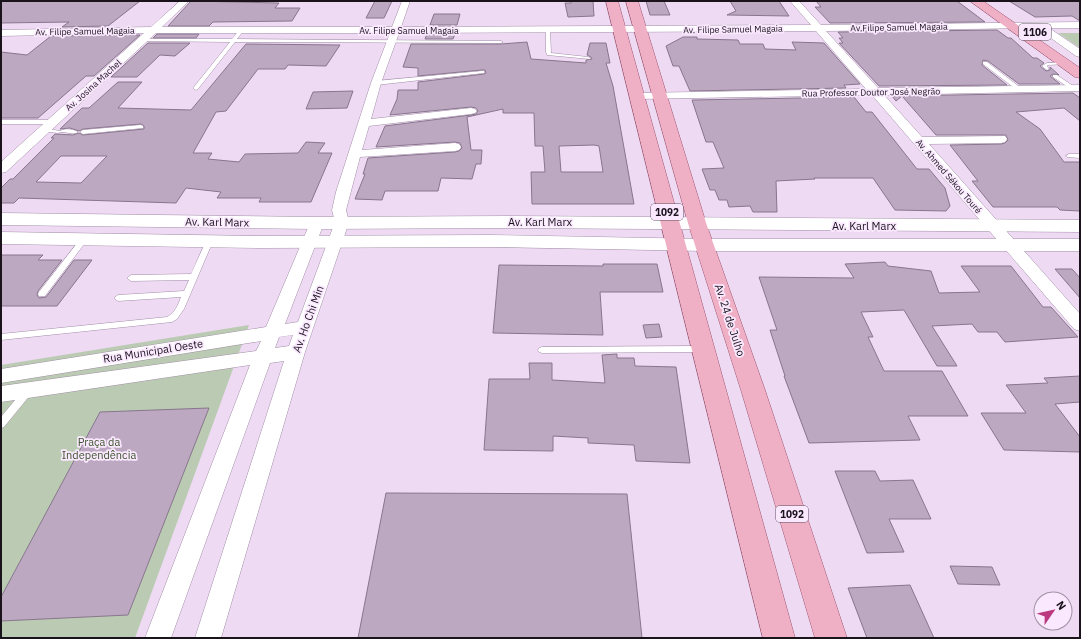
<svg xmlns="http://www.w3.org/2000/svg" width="1081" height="639" viewBox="0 0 1081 639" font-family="'IBM Plex Sans',sans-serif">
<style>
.green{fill:#bbcbb3}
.building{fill:#bca9c1;stroke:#88768d;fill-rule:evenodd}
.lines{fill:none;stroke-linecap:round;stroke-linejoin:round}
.lane-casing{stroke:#a28fa7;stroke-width:1}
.street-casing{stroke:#a28fa7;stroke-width:1}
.secondary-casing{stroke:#a28fa7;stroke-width:1}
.primary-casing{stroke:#9e5670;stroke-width:1}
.lane{fill:#fff;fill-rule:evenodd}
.street{fill:#fff;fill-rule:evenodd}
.secondary{fill:#fff;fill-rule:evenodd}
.primary{fill:#efafc4;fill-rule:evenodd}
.labels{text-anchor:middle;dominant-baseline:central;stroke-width:3.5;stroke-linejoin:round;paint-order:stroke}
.far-street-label{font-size:9px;fill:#1a131c;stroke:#fae9fe}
.shield{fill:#fae9fe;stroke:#5d5360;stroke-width:1}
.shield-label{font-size:10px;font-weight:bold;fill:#1a131c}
.street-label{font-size:11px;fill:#1a131c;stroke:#fae9fe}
.park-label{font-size:11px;fill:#39522a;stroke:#fae9fe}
</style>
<rect width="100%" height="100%" fill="#efdaf4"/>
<!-- green -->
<g class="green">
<polygon points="1058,33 1080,33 1080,48"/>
<polygon points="249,325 135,638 1,638 1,365"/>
</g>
<!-- building -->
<g class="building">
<polygon points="1,1 140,1 108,26 62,27 69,22 1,23"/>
<polygon points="191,1 279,3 275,8 300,8 292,21 213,22 209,26 168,26"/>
<polygon points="375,1 392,1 384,18 366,18"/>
<polygon points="571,1 593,1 594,16 568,17 565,3 571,3"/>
<polygon points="646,1 664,1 670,15 650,15"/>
<polygon points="730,1 779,1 789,16 727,15 736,11"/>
<polygon points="816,1 957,1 985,22 830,23 815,7 821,7"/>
<polygon points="1009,1 1080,1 1080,21 1072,16 1035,17"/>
<polygon points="434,14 460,14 457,25 430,25"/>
<polygon points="997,30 1008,38 1011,38 1033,58 1037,58 1044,63 1040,66 1046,71 1050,70 1050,67 1059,75 1053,74 1050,76 1060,84 1019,84 988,61 983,60 982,65 1007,85 879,86 839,43 843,43 839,38 843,38 838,32"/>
<polygon points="157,34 199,34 196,38 153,38"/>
<polygon points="427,34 455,34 453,39 425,39"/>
<polygon points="140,35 94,76 86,76 38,118 1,118 1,52 27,55 51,36"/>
<polygon points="683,37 697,37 697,39 738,40 740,44 763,44 765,49 796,50 792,42 824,43 860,84 844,85 846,88 690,91 679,66 673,66 666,46"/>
<path d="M527,42l4,17 55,4v-3l6,-1 -1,-2 -4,-2 3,-12h16l4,20h-4l7,23 21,118h-102l-1,-32h14l-2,-26h-8l-1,-33h-31v-4l-36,8 4,33h11l-1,14h-5l-4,15 -31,-1 -3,13h-53l-3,9 -27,-1 10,-25h-2l5,-16 87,-6 4,-1 3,-3 -2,-5 -5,-1 -79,5 9,-21 86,-11 5,-1 2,-3 -2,-3 -5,-1 -81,8 7,-16 1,-9h20v-8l66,-8 2,-1 -1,-3h-3l-64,6v-8l-15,-1 8,-23h90zM594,145l5,1 4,26h-42l-2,-26z"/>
<polygon points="148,43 190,43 175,56 160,55 137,77 111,77"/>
<path d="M246,44l94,1 -14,21 -38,-1 -3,4h-27l-32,42 -10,1 -23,41h19l-4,6 31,3 6,-8 53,-1 8,-11 19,1 -7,10h14l-21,49h-52l2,-4h-44l4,-6 -35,-4 -10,15 -157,-5 -5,5h-13v-15l9,-9h3l41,-41h-3l4,-4 18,1 6,-2 4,2 61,-6v-3l-3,-2 -58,5 -4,2 -9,-3 -10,1 22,-21h7l29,-26h24l-24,26 73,2zM61,156h46l-26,27 -45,-1z"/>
<polygon points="353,91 347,108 306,109 313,92"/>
<polygon points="1073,93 1080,98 1080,121 1064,108 1016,112 1040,129 1064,162 1080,162 1080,211 1060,210 1057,207 993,207 972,181 978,181 950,145 1001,144 1005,143 1008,140 1006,135 936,135 902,96 896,101 892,96"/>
<polygon points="854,97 866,112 872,112 917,169 929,169 945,188 950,206 946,211 895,210 873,178 814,178 815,179 776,181 777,212 753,212 750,206 729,207 727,200 719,200 715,190 710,190 702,169 724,168 713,142 706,142 692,100"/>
<polygon points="1,255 43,255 38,260 62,260 38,291 37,295 39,298 46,297 74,260 92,260 57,306 1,306"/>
<polygon points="885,262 888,266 931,271 939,293 980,292 961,266 1011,266 1043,307 1051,307 1078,337 1005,342 997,332 978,332 972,324 932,326 957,366 937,366 904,310 861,312 873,337 868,337 884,371 942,371 968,416 908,416 920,440 809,443 784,376 785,376 770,330 777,330 759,277 854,278 845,264"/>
<polygon points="603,264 657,264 663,292 600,292 603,335 493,333 499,265 603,266"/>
<polygon points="1055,269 1072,269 1080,278 1080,298"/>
<polygon points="659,324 662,337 646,338 643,325"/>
<polygon points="617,354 617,358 634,358 635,366 676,367 690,463 636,461 634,445 588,443 588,438 553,436 553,451 484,450 489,379 530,379 529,363 552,363 552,380 605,383 602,355"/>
<polygon points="1080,376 1080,402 1055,404 1080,437 1080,452 1004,450 981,413 1026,413 1006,385 1048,383 1044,378"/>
<polygon points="209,408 128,615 1,621 1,597 100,412"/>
<polygon points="835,471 875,471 880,481 913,480 931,519 889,519 904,552 867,553"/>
<polygon points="386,493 627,494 642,638 358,638"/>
<polygon points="950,566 992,567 1000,585 958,584"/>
<polygon points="910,585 934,638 867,638 848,588"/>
</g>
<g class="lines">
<defs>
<g id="lane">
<polygon points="240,29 244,30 237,39 501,41 503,42 501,43 235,42 198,89 196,90 193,88 194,87 230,42 143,41 141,40 143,39 232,39"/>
<polygon points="548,29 550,30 551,53 588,57 590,58 590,59 547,55 546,52 546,30"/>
<polygon points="983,62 987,62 1021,88 1021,90 1017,90 983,64"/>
<polygon points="1064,62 1066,63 1066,64 1048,65 1047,66 1049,69 1047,70 1042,66 1047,63"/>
<polygon points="482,71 484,71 484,73 376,85 373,83 376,81"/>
<polygon points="1053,75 1057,75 1076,88 1071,89 1053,77"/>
<polygon points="1,120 52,120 55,122 52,124 1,124"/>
<polygon points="141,125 143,126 143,128 83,134 80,132 83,130"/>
<path d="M43,128l17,3c5,-3 14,-2 18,1 -6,4 -14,-2 -20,1l-17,-2 -1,-1z"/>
<polygon points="1069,154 1080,154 1080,158 1067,157 1066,156"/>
<polygon points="82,237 86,237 88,239 45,296 39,296 38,294 39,292"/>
<path d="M207,239h2l4,2 -29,68 -7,10 -5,3 -171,18v-6l166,-17c8,-4 11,-12 14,-20l-63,4 -4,-3 4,-3 66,-4 5,-11 -58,1 -4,-3 4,-3 60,-1z"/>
<polygon points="702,346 705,347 706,349 705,351 702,352 542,353 539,352 538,350 539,348 542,347"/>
<polygon points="28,387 31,388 32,391 31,394 4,427 1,428 1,417 25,388"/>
</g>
<path id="street" d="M180,1h9l-27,26h230l10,-26h8l-9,26 410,-2 -21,-24h9l22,24 259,-3v6h-31l31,21v8l-4,-1 -39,-28 -211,3 52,57 202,-3v6l-196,4 38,42 83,-1 2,3 -2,3 -4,1 -72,1 151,170v17l-6,-2 -202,-234 -234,4 -6,-3 6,-3 228,-4 -50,-58 -417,2 -18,50 -10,36 100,-11 4,1 2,2 -2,2 -4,1 -102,12 -7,24 93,-7 4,1 2,3 -2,3 -4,1 -95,6 -14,53 3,12 -44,130 -84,286h-26l89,-277 -14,2 -99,275h-26l105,-273 -249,37v-16l255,-35 5,-10 -260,42v-14l265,-42 44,-104 2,-3 5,-2 5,2 2,3 -39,101 13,-2 37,-100 -3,-12 4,-18 35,-109 19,-50h-234l-150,139 -5,1v-11l143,-129 -143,3v-6l150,-3zM293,335l-4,11 -14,2 4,-11z"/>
<g id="secondary">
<polygon points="1,213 317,217 507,216 1080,220 1080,232 507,228 317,229 1,225"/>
<polygon points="1,232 260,236 490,235 705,239 1080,239 1080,251 705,251 490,247 260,248 1,244"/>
</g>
<g id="primary">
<polygon points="606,1 618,1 795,638 763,638"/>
<polygon points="626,1 638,1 706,223 765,390 847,638 815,638 741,390 688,223"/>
<polygon points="970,1 983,1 1080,68 1080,78 1075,77"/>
</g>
</defs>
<!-- lane casing -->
<use href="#lane" class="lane-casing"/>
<!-- street casing -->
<use href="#street" class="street-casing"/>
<!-- secondary casing -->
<use href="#secondary" class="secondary-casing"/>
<!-- primary casing -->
<use href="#primary" class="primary-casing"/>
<!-- lane -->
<use href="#lane" class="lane"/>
<!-- street -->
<use href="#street" class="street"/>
<!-- secondary -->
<use href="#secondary" class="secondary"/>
<!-- primary -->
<use href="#primary" class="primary"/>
</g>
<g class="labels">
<!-- far-street labels -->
<g class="far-street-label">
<text transform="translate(899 27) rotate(-1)">Av.Filipe Samuel Magaia</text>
<text transform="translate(733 29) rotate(-1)">Av. Filipe Samuel Magaia</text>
<text x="409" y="30">Av. Filipe Samuel Magaia</text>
<text transform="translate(85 31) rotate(-1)">Av. Filipe Samuel Magaia</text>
<text transform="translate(93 85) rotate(-42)">Av. Josina Machel</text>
<text transform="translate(871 92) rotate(-1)">Rua Professor Doutor José Negrão</text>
<text transform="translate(949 176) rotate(49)">Av. Ahmed Sékou Touré</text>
</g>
<!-- shield labels -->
<g class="shield">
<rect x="1019" y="24" width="32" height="16" rx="3"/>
<rect x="651" y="204" width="32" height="16" rx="3"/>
<rect x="776" y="506" width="32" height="16" rx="3"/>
</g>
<g class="shield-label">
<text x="1035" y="32">1106</text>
<text x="667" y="212">1092</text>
<text x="792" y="514">1092</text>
</g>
<!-- street labels -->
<g class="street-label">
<text transform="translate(217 222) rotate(1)">Av. Karl Marx</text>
<text x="540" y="222">Av. Karl Marx</text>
<text x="864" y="226">Av. Karl Marx</text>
<text transform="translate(308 319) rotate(-70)">Av. Ho Chi Min</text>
<text transform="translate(730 320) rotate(72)">Av. 24 de Julho</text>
<text transform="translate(153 351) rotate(-9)">Rua Municipal Oeste</text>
</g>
<!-- park labels -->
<g class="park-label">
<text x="99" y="442">Praça da<tspan x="99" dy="13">Independência</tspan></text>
</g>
</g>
<!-- border -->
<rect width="1081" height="639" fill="none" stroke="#1a131c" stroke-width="4"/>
<!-- north arrow -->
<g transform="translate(1053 611) rotate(56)"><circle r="19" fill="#fae9fe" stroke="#a093a4"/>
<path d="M0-3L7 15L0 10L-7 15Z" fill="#bb3880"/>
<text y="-6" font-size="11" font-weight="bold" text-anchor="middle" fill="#1a131c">N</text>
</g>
</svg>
